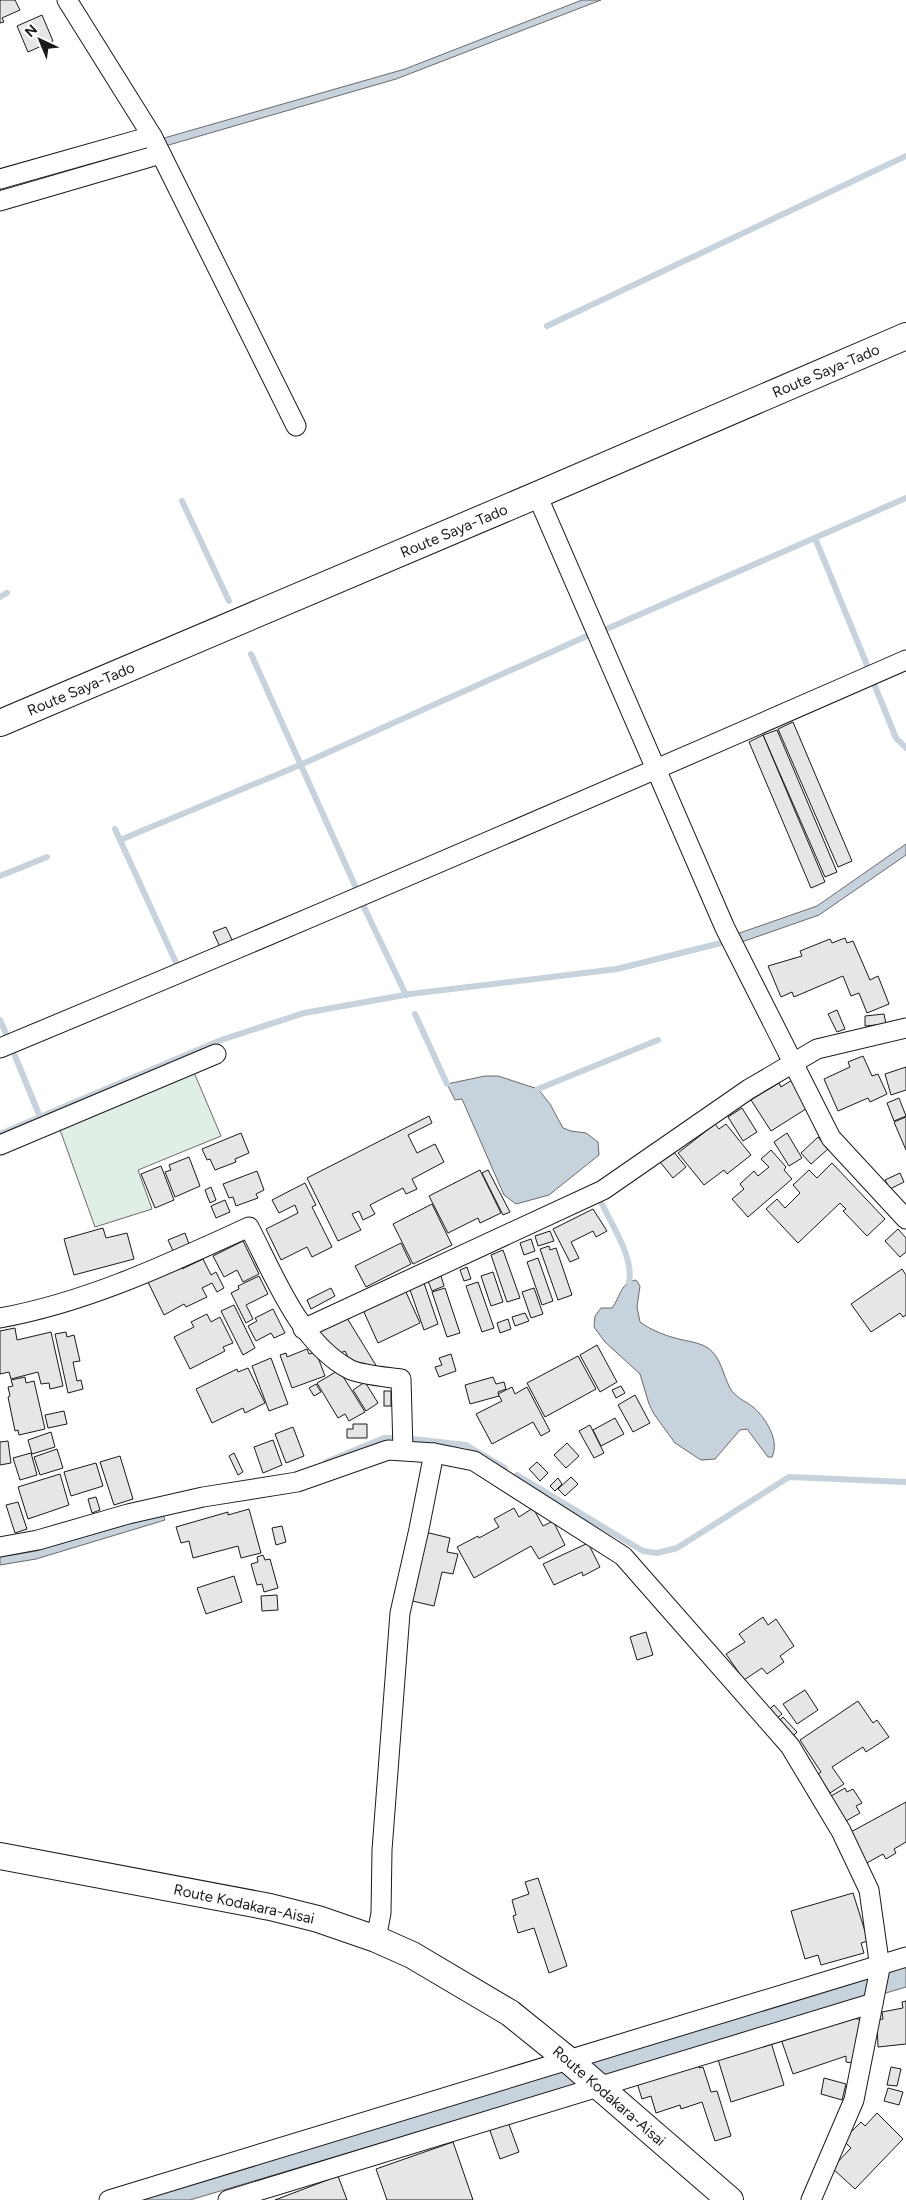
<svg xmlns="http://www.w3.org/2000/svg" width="906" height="2200" viewBox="0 0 906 2200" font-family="Figtree,sans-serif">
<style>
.green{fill:#e0efe3;stroke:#6a6a6a}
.water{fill:#c6d2dc;stroke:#6a6a6a}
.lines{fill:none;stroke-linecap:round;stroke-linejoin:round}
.stream{stroke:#c6d2dc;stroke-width:6}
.building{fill:#e6e6e6;stroke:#1a1a1a}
.street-casing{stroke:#1a1a1a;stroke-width:21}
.secondary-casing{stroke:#1a1a1a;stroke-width:28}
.street{stroke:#fff;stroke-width:19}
.secondary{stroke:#fff;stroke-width:26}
.labels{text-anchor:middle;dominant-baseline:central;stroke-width:4;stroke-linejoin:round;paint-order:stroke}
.street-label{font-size:15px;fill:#1a1a1a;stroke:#fff}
</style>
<rect width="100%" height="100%" fill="#fff"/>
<!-- green -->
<polygon class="green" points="193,1070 221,1136 138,1170 152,1209 95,1227 59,1127"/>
<!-- water -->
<g class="water">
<polygon points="582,0 601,0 396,79 0,194 0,185 405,69"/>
<polygon points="906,844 906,855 819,915 739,943 723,945 722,942 734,935 817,906"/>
<polygon points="485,1076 498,1076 538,1089 550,1104 563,1128 571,1131 586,1133 598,1142 599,1155 549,1195 516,1204 504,1195 462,1099 455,1100 447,1084"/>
<path d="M636,1280l4,6 -3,21 3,15c12,9 29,15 43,18 9,2 17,3 25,8 13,9 15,27 22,40 6,10 14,12 23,19 13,11 27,34 19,50h-4l-21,-28 -7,1 -25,29 -14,1 -26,-17 -21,-29 -5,-10 -9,-30 -35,-32 -11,-15 1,-11 6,-8h11c9,-12 8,-25 24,-28z"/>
<polygon points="163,1514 165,1520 36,1559 0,1565 0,1557 36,1551"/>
<polygon points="906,1964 906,1987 190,2200 137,2200"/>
</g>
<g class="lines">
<!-- stream -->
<g class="stream">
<polyline points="547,326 906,156"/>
<polyline points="182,501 229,601"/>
<polyline points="815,538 869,670"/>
<polyline points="0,597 7,593"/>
<polyline points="602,631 906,498"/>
<polyline points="251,654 357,890"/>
<polyline points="872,679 896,738 906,748"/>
<polyline points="115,829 178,967"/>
<polyline points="120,840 300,765 589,635"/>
<polyline points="0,876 47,857"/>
<polyline points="363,905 406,995"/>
<polyline points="415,1014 447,1084"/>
<polyline points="0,1020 7,1036"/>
<polyline points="15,1056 40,1117"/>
<polyline points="538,1089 658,1040"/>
<polyline points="0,1134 221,1040 304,1013 410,994 617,969 729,941"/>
<path d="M602,1204c10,21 32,54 27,78"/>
<polyline points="412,1439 466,1445 505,1468"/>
<polyline points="326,1462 384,1438 394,1438"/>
<polyline points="517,1475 643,1551 657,1553 677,1548 789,1477 906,1482"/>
</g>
</g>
<!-- building -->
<g class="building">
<polygon points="0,0 15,0 20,10 2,18 4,22 0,23"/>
<polygon points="42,15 53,41 28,52 17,26"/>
<polygon points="793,722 852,861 838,867 778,729"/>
<polygon points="777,730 837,872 825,877 763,735"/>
<polygon points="763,735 825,882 811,888 749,742"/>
<polygon points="226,927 233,942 220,947 213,932"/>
<polygon points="845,938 847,943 853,941 870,980 878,976 889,1004 867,1013 859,993 851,996 843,976 794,997 792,992 781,997 768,966 802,956 800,951 830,939 832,943"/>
<polygon points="837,1010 845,1029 837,1032 828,1014"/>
<polygon points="884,1014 886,1024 865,1026 865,1016"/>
<polygon points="863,1056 872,1076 878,1074 887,1094 870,1102 868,1098 838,1111 824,1079 850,1067 848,1062"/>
<polygon points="906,1067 906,1090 891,1095 885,1074"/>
<polygon points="792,1080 809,1107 771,1131 751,1100 779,1083 781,1087"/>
<polygon points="899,1098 906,1116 894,1121 887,1103"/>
<polygon points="742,1108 757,1132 743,1141 728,1117"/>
<polygon points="429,1116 432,1123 408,1135 417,1153 435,1144 444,1162 412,1179 417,1189 406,1194 403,1188 370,1205 375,1214 363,1220 359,1211 352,1214 361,1230 338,1241 307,1178"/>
<polygon points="906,1117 906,1150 894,1122"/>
<polygon points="715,1124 719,1129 726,1124 751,1155 727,1174 724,1170 704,1185 678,1153"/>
<polygon points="241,1133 249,1153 235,1159 236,1162 215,1170 210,1159 207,1160 202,1149"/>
<polygon points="787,1133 802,1158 789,1166 774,1142"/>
<polygon points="818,1137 828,1149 811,1164 801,1153"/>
<polygon points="771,1150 786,1167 784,1170 792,1179 748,1217 732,1199 744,1189 740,1184 754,1171 758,1176 769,1167 761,1159"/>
<polygon points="673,1151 686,1167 673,1178 660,1162"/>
<polygon points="189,1157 200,1186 175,1197 165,1172 171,1170 169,1165"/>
<polygon points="832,1163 885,1219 867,1236 843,1211 846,1209 840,1203 798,1243 766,1209 777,1199 785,1208 800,1193 793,1185 809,1170 817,1178"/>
<polygon points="161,1166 174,1200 155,1208 141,1174"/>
<polygon points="480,1170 501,1213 480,1223 478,1218 448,1233 429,1196"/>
<polygon points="488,1170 510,1212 503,1215 482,1173"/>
<polygon points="257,1171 264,1190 256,1194 258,1198 236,1206 233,1197 229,1198 223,1184"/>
<polygon points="900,1173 904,1182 890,1189 885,1180"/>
<polygon points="305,1183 316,1205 312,1207 332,1247 312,1257 307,1247 281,1260 266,1229 298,1213 295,1205 279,1213 272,1200"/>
<polygon points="211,1187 216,1200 210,1203 205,1190"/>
<polygon points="225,1200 230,1212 216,1218 211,1206"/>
<polygon points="432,1204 452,1245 413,1264 393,1224"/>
<polygon points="593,1209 607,1231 596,1237 593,1231 571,1242 579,1258 570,1262 553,1229"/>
<polygon points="103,1228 106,1238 127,1233 134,1259 74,1275 64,1239"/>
<polygon points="898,1229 906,1238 906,1252 900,1257 885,1241"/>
<polygon points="550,1231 554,1241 538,1246 535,1236"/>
<polygon points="185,1233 189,1244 173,1251 168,1240"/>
<polygon points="531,1239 535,1251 524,1255 520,1243"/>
<polygon points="243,1241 259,1274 243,1282 237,1270 224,1277 213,1256"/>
<polygon points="401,1243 411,1264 366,1287 355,1266"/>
<polygon points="549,1246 550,1250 556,1248 572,1295 558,1300 540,1249"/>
<polygon points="503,1250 520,1298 507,1302 491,1255"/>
<polygon points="538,1258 553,1301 542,1305 527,1262"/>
<polygon points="203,1259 211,1275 216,1272 224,1288 217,1292 212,1283 202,1288 207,1297 186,1307 184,1304 164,1315 148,1282 180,1266 182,1269"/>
<polygon points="467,1267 471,1279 464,1281 460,1270"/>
<polygon points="902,1269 906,1275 906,1315 903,1317 900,1313 871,1332 851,1304"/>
<polygon points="493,1272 503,1302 491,1306 481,1276"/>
<polygon points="259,1276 268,1294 246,1305 253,1319 246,1323 231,1293 239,1289 238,1286"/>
<polygon points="441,1276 444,1286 432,1291 428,1281"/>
<polygon points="478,1282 494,1328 482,1332 466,1286"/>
<polygon points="424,1283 438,1324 424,1330 409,1287"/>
<polygon points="331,1288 335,1296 311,1309 307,1300"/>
<polygon points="445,1288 460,1333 447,1337 432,1292"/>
<polygon points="534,1288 543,1314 531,1318 522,1292"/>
<polygon points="405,1290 420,1323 378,1343 363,1310"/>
<polygon points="234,1305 255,1348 243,1355 221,1311"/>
<polygon points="273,1309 285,1333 274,1338 271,1333 256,1341 248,1326 257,1321 255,1318"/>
<polygon points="525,1313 529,1321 515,1326 512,1317"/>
<polygon points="207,1314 211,1322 220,1317 233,1343 223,1347 225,1351 190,1369 174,1337 194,1327 191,1322"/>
<polygon points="347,1318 377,1367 351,1363 345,1351 336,1355 326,1347 319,1331"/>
<polygon points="508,1319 511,1329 500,1333 497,1323"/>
<polygon points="15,1328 17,1340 51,1332 63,1386 50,1389 49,1383 41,1384 38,1372 11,1379 9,1372 0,1374 0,1331"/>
<polygon points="66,1332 67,1337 74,1335 80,1361 73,1362 77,1381 81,1380 83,1389 68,1393 55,1334"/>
<polygon points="597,1345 617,1382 600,1392 580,1355"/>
<polygon points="307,1349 309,1354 316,1352 325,1376 292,1388 280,1355 286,1353 287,1357"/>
<polygon points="451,1354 456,1371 439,1377 435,1367 442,1365 439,1358"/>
<polygon points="578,1356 596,1389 545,1417 527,1383"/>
<polygon points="271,1358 288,1404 269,1411 252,1366"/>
<polygon points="248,1368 265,1403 245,1413 243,1408 212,1423 196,1389 237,1369 238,1372"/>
<polygon points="339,1370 365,1412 349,1421 345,1414 338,1418 317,1383"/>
<polygon points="25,1377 26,1383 34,1381 45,1429 19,1435 18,1430 15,1431 8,1397 10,1396 8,1387 13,1386 11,1380"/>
<polygon points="493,1377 496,1384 504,1382 506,1389 498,1392 499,1396 470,1404 465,1385"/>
<polygon points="365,1382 378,1403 366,1411 353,1390"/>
<polygon points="316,1384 321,1392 314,1396 309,1388"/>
<polygon points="621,1386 625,1393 616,1398 612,1390"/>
<polygon points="512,1387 515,1394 527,1387 550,1431 541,1436 533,1422 492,1444 476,1414 502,1401 498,1394"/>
<rect x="384" y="1391" width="7" height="15"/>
<polygon points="635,1395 650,1423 633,1432 618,1405"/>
<polygon points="64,1411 67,1424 48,1428 45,1415"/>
<polygon points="615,1418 624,1434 601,1446 593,1430"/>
<polygon points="353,1424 367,1424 367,1438 347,1438 347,1429 353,1429"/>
<polygon points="590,1425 604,1453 594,1458 579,1431"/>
<polygon points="293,1427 304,1456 286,1463 275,1434"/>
<polygon points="51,1432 55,1447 32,1454 28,1440"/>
<polygon points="273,1440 282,1465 263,1473 254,1447"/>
<polygon points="8,1441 11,1463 0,1465 0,1442"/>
<polygon points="567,1443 579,1456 566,1468 554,1455"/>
<polygon points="57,1449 63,1468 40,1475 34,1457"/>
<polygon points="31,1453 37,1475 20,1480 13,1458"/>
<polygon points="234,1453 243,1472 238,1475 229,1456"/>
<polygon points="120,1456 133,1499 114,1505 100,1462"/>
<polygon points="537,1462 548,1473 540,1481 529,1469"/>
<polygon points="96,1463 103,1486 71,1496 64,1472"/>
<polygon points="60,1474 69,1505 28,1519 18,1487"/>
<polygon points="571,1477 578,1484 565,1496 558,1489"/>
<polygon points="558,1478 562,1484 555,1491 550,1486"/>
<polygon points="96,1497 100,1510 92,1513 88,1499"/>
<polygon points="18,1502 27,1529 15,1533 6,1505"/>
<polygon points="514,1508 519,1517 533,1508 543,1526 553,1521 565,1545 539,1559 531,1546 474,1578 457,1547 478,1536 479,1538 499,1527 494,1519"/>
<polygon points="249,1509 261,1553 241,1558 238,1546 193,1558 189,1541 181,1543 176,1527 228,1512 228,1515"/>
<polygon points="282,1526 286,1542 276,1545 272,1528"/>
<polygon points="425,1532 450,1538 447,1552 458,1554 453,1574 442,1572 434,1606 408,1600"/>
<polygon points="588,1543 600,1567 583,1576 582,1572 554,1585 543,1564"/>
<polygon points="263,1555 265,1560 270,1559 278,1588 264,1592 262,1584 257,1585 251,1564 258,1562 257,1557"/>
<polygon points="234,1576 242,1602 206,1614 197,1588"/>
<polygon points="277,1595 278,1610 262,1611 261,1596"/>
<polygon points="763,1617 768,1625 776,1619 794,1646 780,1656 784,1662 767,1674 762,1668 744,1680 726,1654 745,1642 739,1634"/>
<polygon points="646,1632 653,1655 637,1660 630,1637"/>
<polygon points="805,1690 818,1710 797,1724 783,1704"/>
<polygon points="858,1701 873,1723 877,1720 889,1737 866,1752 863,1747 832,1767 844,1784 830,1793 818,1774 821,1772 800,1740"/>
<polygon points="774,1705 782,1714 776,1719 768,1711"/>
<polygon points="783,1717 797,1732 793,1736 779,1721"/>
<polygon points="845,1788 847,1792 853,1789 862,1803 856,1806 860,1813 846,1821 831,1796"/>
<polygon points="906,1802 906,1842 894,1849 896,1853 886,1859 883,1854 865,1864 849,1833"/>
<polygon points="538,1878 567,1966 549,1973 534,1928 518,1933 513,1916 516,1915 512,1900 529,1894 525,1882"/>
<polygon points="853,1893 868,1941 861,1943 864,1953 821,1965 818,1955 805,1959 791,1911"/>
<polygon points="906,2001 906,2044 878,2047 877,2020 883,2019 882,2012 903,2008 902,2002"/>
<polygon points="849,2017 862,2020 853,2063 846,2062 846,2056 793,2074 781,2039"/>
<polygon points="770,2039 784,2085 731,2102 717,2056"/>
<polygon points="698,2063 699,2068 703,2067 711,2092 717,2091 731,2136 715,2141 702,2102 681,2109 680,2105 656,2113 651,2096 642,2099 637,2083"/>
<polygon points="891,2067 901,2069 897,2086 887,2085"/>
<polygon points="824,2078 846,2084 842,2100 821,2094"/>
<polygon points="888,2088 903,2092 899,2105 884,2101"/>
<polygon points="877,2113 903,2139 855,2189 832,2168 851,2148 843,2140 861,2122 865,2126"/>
<polygon points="508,2122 519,2152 500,2159 489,2128"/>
<polygon points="453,2142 473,2200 387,2200 376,2169"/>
<polygon points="338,2176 347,2200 275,2200"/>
</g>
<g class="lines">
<defs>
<g id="street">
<polyline points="67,0 152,136 296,426"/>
<polyline points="0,179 152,136"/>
<polyline points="0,201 161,154"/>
<polyline points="537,495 725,928 831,1138 906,1219"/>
<path d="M0,1048c304,-126 605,-256 906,-388"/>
<polyline points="0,1145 216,1054"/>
<path d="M0,1318c88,-16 168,-54 249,-91 25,48 50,115 100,142 11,6 38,8 52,10l2,71"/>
<polyline points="303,1329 603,1190 749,1089 817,1049 906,1028"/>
<polyline points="0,1547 38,1540 128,1514 203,1497 297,1482 388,1450 434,1453 474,1461 623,1556 790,1746 841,1831 869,1890 880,1968 854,2100 811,2200"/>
<polyline points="376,1939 381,1913 382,1850 400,1613 419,1529 434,1453"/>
<polyline points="109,2200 906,1957"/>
<polyline points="228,2200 873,2003"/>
</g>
<g id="secondary">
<polyline points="0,723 537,495 906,336"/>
<polyline points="0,1856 270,1907 318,1919 376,1939 412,1955 510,2013 567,2059 730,2200"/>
</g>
</defs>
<!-- street casing -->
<use href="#street" class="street-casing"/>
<!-- secondary casing -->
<use href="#secondary" class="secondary-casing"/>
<!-- street -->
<use href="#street" class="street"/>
<!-- secondary -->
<use href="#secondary" class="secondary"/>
</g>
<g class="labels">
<!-- street labels -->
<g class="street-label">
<text transform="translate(826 371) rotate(-23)">Route Saya-Tado</text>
<text transform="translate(454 531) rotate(-23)">Route Saya-Tado</text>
<text transform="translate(81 689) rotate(-23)">Route Saya-Tado</text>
<text transform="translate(244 1904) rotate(12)">Route Kodakara-Aisai</text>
<text transform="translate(609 2096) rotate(41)">Route Kodakara-Aisai</text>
</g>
</g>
<!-- north arrow -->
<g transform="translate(40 40) rotate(316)" stroke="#ffffff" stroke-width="4" paint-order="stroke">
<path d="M0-4L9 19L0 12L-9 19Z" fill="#1a1a1a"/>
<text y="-8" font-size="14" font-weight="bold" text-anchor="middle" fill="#1a1a1a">N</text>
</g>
</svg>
